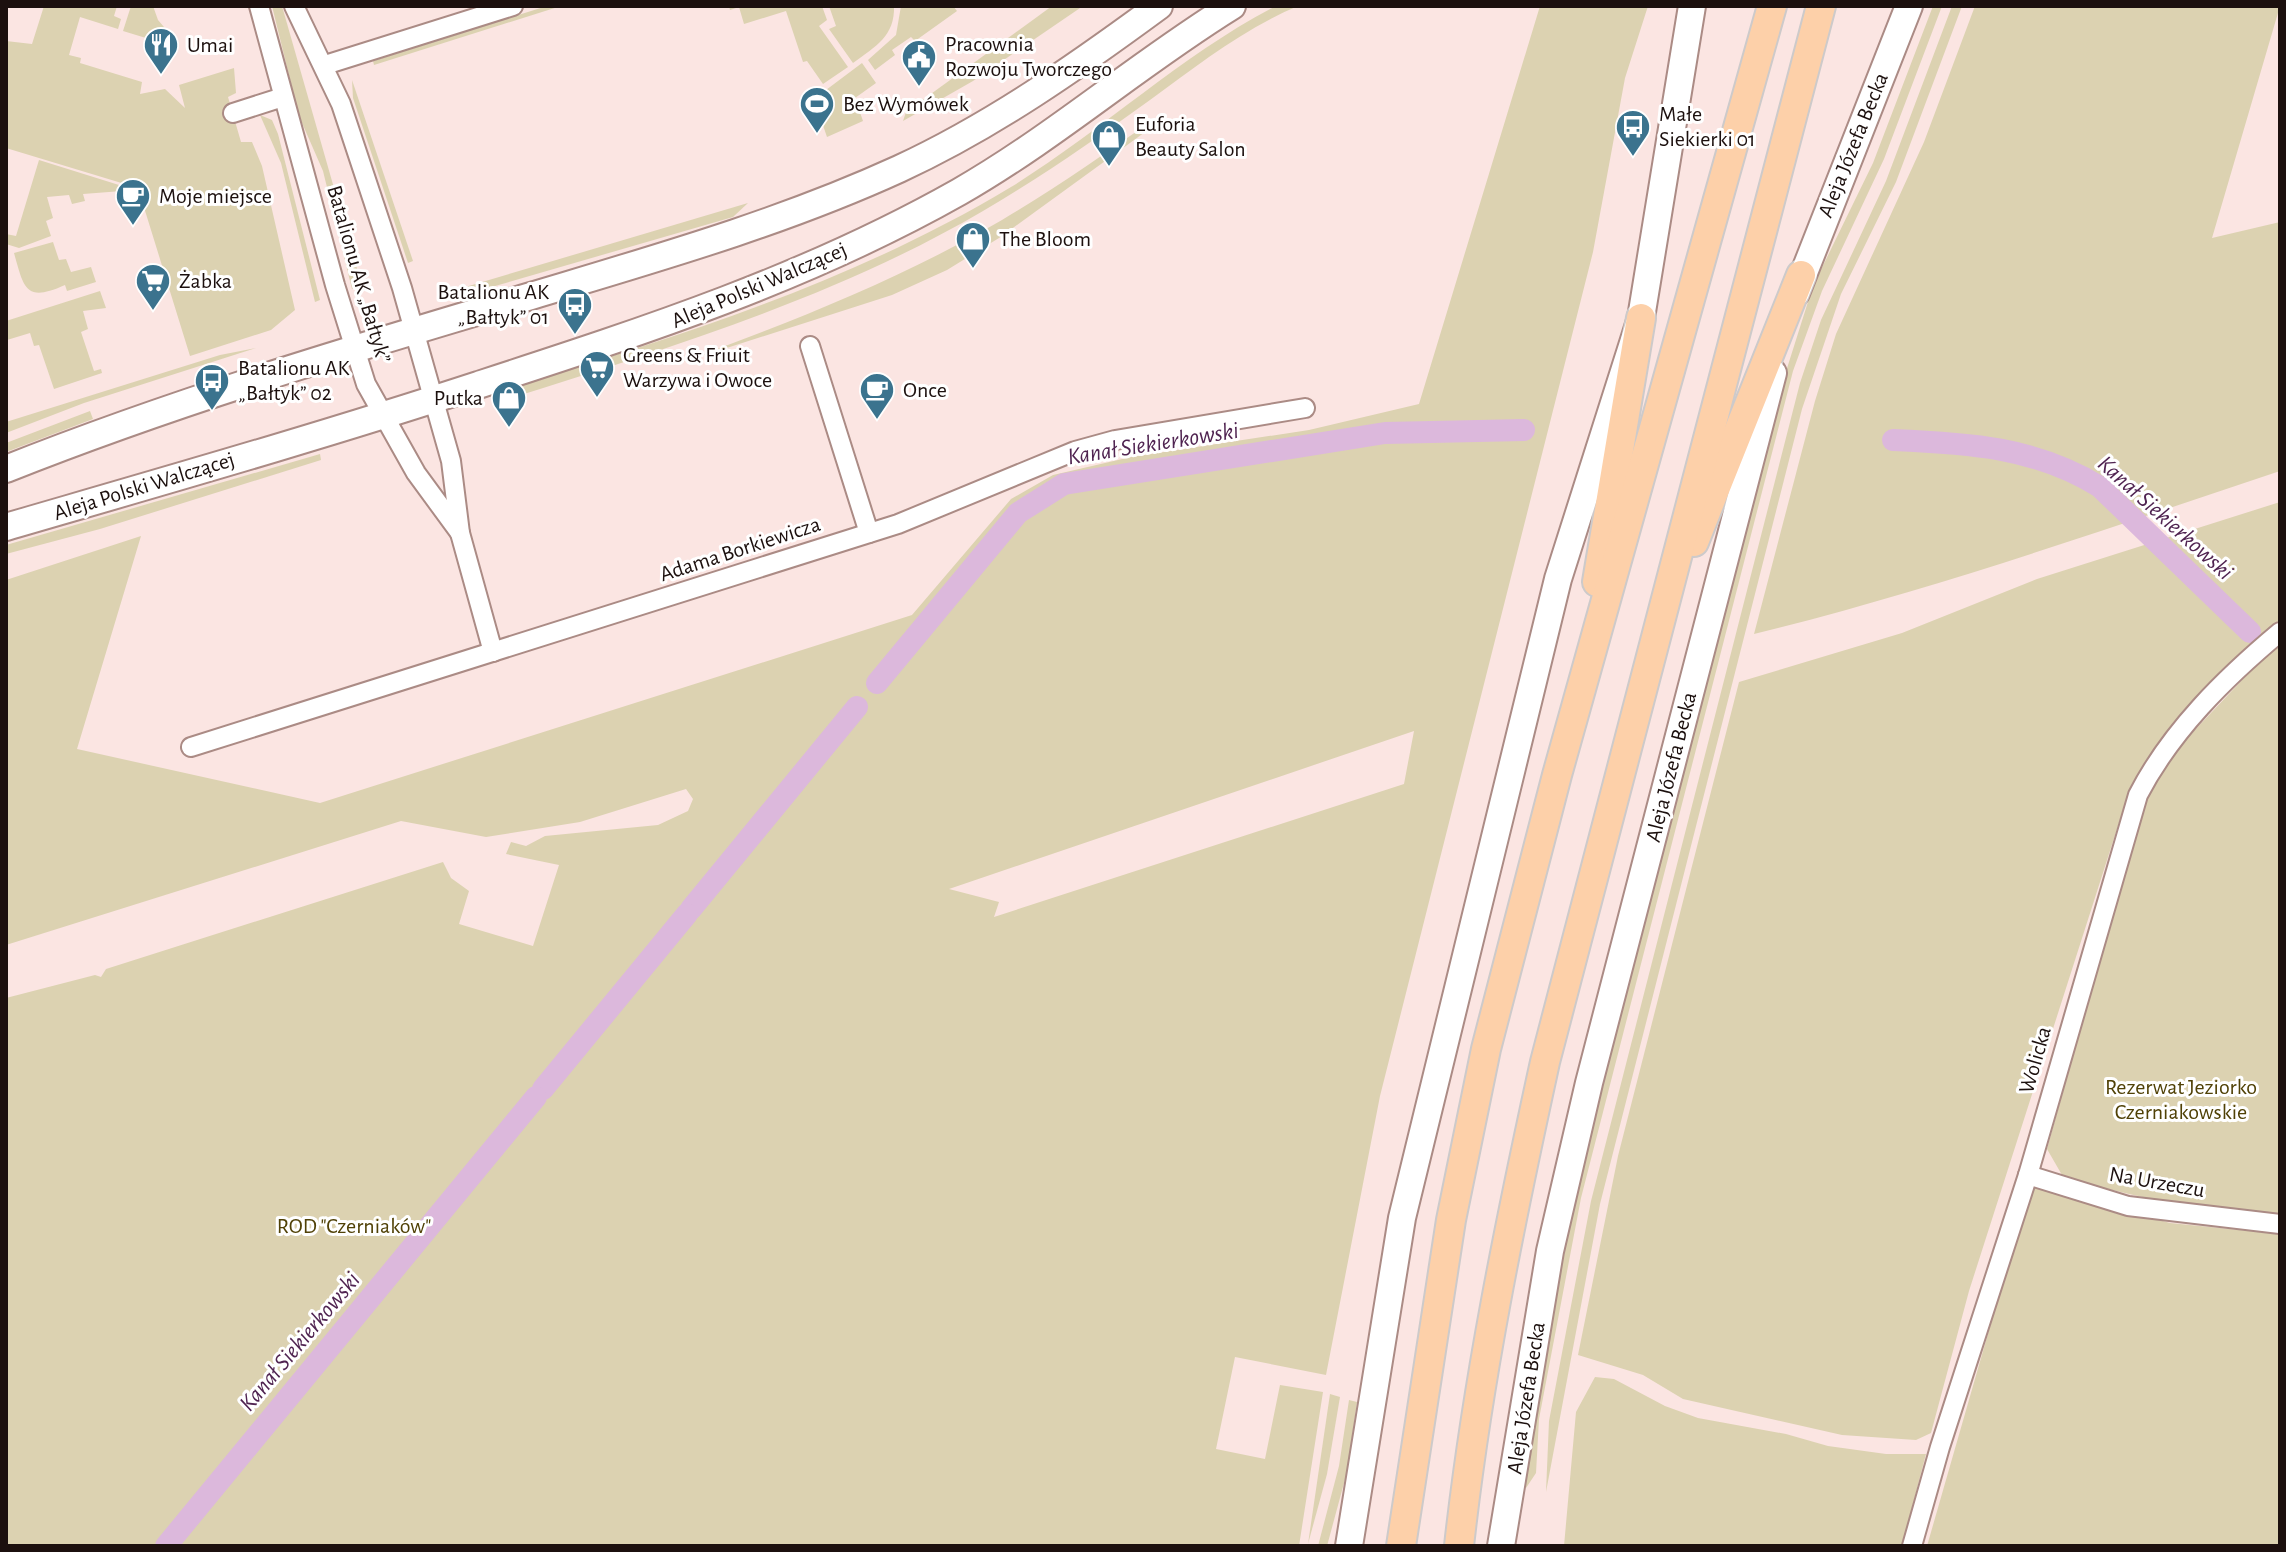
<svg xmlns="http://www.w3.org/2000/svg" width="2286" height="1552" viewBox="0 0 2286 1552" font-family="'Alegreya Sans',sans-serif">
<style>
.green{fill:#dcd2b1;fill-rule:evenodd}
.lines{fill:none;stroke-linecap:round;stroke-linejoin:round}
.canal{stroke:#dcb8dc;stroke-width:22}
.street-casing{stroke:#ab8b85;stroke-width:22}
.secondary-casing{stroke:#ab8b85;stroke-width:30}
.primary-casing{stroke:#cdcaca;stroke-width:32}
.street{stroke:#fff;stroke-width:18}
.secondary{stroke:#fff;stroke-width:26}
.primary{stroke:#fdd0a9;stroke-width:28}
.labels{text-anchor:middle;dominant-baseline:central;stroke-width:6;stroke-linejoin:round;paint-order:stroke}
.poi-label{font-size:22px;fill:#1c100e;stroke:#fff;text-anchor:start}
.street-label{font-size:22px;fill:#1c100e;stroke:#fff}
.park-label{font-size:22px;fill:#504106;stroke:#fff}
.water-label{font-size:24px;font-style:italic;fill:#502451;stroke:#fff}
</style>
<rect width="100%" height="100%" fill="#fbe5e2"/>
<!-- green -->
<g class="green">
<polygon points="44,6 117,6 114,16 121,19 118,29 80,17 69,55 81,58 80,63 142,82 140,94 165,89 185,108 179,85 234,68 236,93 228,97 241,142 252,142 262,166 295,310 271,330 190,356 138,188 6,148 6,41 32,44"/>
<polygon points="131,6 153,6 158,20 175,40 172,46 123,31"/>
<polygon points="272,6 282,6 362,286 352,289 323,171 299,116"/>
<polygon points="547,6 561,6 374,65 373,61"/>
<polygon points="729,6 822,6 827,20 819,26 848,67 823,84 807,61 803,62 786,11 744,24 739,7 730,10"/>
<path d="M829,6h65c1,30 -18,40 -41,57l-24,-34 7,-3z"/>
<polygon points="901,6 953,6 957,11 915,41 911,37 892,50 895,55 875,70 868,60 896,35"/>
<polygon points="1052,6 1083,6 973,81 903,121 906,112"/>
<path d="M1276,6h22c-55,23 -100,59 -148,94 -54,39 -109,77 -167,111 -150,88 -319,138 -484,191l-4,-10c177,-53 357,-109 516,-205 91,-56 170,-132 265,-181z"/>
<path d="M1540,6h108l-23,72 -32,174 -213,844 -54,279 -91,-18 -19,92 49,10 15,-74 43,7 -24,154h-1293v-548l89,-23 6,2 5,-8 337,-107 8,16 18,13 -10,33 74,22 26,-81 -53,-11 5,-12 15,4 19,-10 113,-11 30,-14 5,-12 -7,-10 -106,33 -94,15 -85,-16 -395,124v-365l135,-44 -64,213 243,54 592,-188 99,-116 42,-24 78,-18 178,-27 110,-26zM1414,731l-10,53 -410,133 5,-15 -50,-13z"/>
<polygon points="1933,6 1942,6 1884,159 1822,291 1793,371 1581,1198 1539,1419 1536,1473 1526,1488 1525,1472 1569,1211 1771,419 1813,286 1873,163"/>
<polygon points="1952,6 1962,6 1896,182 1841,294 1802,409 1600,1204 1546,1492 1549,1421 1591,1201 1800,383 1821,320 1886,181"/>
<path d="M1975,6h305l-68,232 68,-16v249c-174,58 -347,119 -526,163l61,-233 21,-67 88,-192z"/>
<polygon points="862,63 876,83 855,98 863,121 827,137 816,105 825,102 822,93"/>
<polygon points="352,80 413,261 408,263 353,98"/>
<polygon points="260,115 272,120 278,134 320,300 315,302 281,163"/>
<path d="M1159,116l4,3 -164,119 -52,32 -55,25 -212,68c109,-40 221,-84 322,-143 54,-32 105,-68 157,-104z"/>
<polygon points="39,160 119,185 122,191 83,194 85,201 72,204 69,195 47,197 53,218 46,221 51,236 19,248 6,244 6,234 16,236"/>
<polygon points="748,203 733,217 464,295 462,288"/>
<path d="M53,242l6,18 7,-1 5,13 20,-5 5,15 -29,9 -2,-6c-40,18 -41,3 -51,-32z"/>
<polygon points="100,291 106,308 83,311 88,329 81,332 94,371 101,369 102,373 54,389 39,345 34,346 30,333 7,340 6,321"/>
<polygon points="256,348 84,403 6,433 6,422 220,355"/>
<polygon points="90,411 93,419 6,452 6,443"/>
<polygon points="320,454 321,460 100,529 6,554 6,545"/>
<path d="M2280,502v118c-68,49 -111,114 -155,184l-156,487 -38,142 -15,7 -74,-5 -159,-36 -40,-24 -65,-20 40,-199 121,-474 163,-49 135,-54z"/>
<path d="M2280,640v577c-74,-9 -147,-17 -218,-42l-15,-26 96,-346 14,-33z"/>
<polygon points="2031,1184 2170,1223 2280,1234 2280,1546 1927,1546"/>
<polygon points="1595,1377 1614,1379 1665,1406 1698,1418 1786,1434 1828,1446 1886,1454 1926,1454 1902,1546 1564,1546 1576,1412"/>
<polygon points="1330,1394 1340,1397 1327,1474 1308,1544"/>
<polygon points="1349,1400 1357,1402 1347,1472 1327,1546 1318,1546 1339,1466"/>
</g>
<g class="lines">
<!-- canal -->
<g class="canal">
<path d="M1893,440c74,3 143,7 207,47l150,145"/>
<polyline points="877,683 1018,513 1064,484 1385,433 1524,430"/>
<polyline points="691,909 857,707"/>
<polyline points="543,1089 687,914"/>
<polyline points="166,1546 536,1097"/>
</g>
<defs>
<g id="street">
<polyline points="259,6 335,285 366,384 416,473 460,533"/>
<polyline points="294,6 341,104 402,288 451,461 460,533 493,652"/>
<polyline points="325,65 513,6"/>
<polyline points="233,113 283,97"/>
<polyline points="810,346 869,533"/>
<polyline points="191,747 898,524 1075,451 1115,440 1305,408"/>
<polyline points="2028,1175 2128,1206 2280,1224"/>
<path d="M1912,1546l28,-99 88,-272 110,-380c33,-64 87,-117 142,-163"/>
</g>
<g id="secondary">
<polyline points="1796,293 1909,6"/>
<path d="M6,469c171,-68 349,-121 525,-173 123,-37 250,-73 368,-127 93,-43 177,-102 260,-163"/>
<path d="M6,527c158,-46 316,-91 472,-142 166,-54 327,-106 481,-193 96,-55 179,-128 273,-186"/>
<polyline points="1349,1546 1402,1218 1558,579 1641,318 1692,6"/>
<polyline points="1501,1546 1550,1251 1589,1083 1773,373"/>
</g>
<g id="primary">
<polyline points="1694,542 1801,275"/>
<polyline points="1597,582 1641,318"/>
<polyline points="1401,1546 1451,1220 1486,1049 1557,775 1772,6"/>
<path d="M1459,1546c18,-163 51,-324 86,-484l276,-1056"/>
</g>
</defs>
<!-- street casing -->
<use href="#street" class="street-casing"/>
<!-- secondary casing -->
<use href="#secondary" class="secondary-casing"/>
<!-- primary casing -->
<use href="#primary" class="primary-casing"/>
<!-- street -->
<use href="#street" class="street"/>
<!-- secondary -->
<use href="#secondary" class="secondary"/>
<!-- primary -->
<use href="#primary" class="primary"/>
</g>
<!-- icons -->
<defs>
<symbol id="restaurant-pin" viewBox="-11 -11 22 30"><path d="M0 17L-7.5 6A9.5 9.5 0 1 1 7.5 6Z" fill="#3b738e" stroke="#fff"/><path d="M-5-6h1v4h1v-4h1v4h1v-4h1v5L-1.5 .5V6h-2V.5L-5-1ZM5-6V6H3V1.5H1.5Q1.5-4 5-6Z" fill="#fff"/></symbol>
<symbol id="civic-pin" viewBox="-11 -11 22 30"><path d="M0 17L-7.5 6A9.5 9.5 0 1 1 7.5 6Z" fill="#3b738e" stroke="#fff"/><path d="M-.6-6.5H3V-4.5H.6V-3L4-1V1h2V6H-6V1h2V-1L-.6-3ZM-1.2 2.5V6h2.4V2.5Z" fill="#fff"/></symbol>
<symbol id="stadium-pin" viewBox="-11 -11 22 30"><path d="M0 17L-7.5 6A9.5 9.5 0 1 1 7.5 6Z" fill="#3b738e" stroke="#fff"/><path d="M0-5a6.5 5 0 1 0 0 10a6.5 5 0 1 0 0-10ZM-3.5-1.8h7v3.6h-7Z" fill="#fff"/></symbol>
<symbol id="bus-pin" viewBox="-11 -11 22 30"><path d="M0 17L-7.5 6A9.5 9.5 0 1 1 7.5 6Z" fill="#3b738e" stroke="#fff"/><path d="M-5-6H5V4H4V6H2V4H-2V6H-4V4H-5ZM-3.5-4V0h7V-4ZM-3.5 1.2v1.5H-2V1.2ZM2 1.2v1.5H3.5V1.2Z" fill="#fff"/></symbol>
<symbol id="shop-pin" viewBox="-11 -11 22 30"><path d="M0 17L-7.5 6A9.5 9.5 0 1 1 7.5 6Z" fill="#3b738e" stroke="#fff"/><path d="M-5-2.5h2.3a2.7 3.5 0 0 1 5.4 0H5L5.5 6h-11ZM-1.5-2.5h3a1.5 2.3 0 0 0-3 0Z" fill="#fff"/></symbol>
<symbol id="cafe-pin" viewBox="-11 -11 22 30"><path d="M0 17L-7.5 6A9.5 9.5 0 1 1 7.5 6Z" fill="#3b738e" stroke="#fff"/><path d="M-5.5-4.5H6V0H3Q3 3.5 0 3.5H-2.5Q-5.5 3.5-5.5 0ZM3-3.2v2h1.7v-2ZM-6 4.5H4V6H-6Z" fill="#fff"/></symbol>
<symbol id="supermarket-pin" viewBox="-11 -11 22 30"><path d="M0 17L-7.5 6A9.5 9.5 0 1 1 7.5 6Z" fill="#3b738e" stroke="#fff"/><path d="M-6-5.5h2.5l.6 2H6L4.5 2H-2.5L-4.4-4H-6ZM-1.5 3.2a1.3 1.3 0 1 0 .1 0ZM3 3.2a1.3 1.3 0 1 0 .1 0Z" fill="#fff"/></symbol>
</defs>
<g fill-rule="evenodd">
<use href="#restaurant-pin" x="141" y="25" width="40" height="54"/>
<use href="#civic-pin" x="899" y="37" width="40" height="54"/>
<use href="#stadium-pin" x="797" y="84" width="40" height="54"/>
<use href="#bus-pin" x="1613" y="107" width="40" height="54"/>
<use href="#shop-pin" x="1089" y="117" width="40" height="54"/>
<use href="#cafe-pin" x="113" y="176" width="40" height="54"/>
<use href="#shop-pin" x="953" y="219" width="40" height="54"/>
<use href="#supermarket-pin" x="133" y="261" width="40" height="54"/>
<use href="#bus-pin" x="555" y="285" width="40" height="54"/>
<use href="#supermarket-pin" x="577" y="348" width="40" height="54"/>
<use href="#bus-pin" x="192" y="361" width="40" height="54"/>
<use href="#cafe-pin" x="857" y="370" width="40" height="54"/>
<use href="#shop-pin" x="489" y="378" width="40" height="54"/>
</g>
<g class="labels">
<!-- poi labels -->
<g class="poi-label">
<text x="945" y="44">Pracownia<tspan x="945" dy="25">Rozwoju Tworczego</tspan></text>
<text x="187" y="45">Umai</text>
<text x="843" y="104">Bez Wymówek</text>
<text x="1659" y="114">Małe<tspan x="1659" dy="25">Siekierki 01</tspan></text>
<text x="1135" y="124">Euforia<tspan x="1135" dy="25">Beauty Salon</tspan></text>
<text x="159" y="196">Moje miejsce</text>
<text x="999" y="239">The Bloom</text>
<text x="179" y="281">Żabka</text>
<text x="549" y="292" text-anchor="end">Batalionu AK<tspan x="549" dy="25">„Bałtyk” 01</tspan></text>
<text x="623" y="355">Greens &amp; Friuit<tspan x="623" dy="25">Warzywa i Owoce</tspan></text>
<text x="238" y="368">Batalionu AK<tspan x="238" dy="25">„Bałtyk” 02</tspan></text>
<text x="903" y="390">Once</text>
<text x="483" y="398" text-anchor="end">Putka</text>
</g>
<!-- street labels -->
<g class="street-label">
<text transform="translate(1853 145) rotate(-68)">Aleja Józefa Becka</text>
<text transform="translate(359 274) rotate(74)">Batalionu AK „Bałtyk”</text>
<text transform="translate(759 285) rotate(-23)">Aleja Polski Walczącej</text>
<text transform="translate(144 486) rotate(-17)">Aleja Polski Walczącej</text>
<text transform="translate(740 549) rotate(-18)">Adama Borkiewicza</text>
<text transform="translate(1671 767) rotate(-76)">Aleja Józefa Becka</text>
<text transform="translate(2035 1060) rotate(-74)">Wolicka</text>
<text transform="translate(2157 1182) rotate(10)">Na Urzeczu</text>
<text transform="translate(1526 1398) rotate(-81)">Aleja Józefa Becka</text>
</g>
<!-- park labels -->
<g class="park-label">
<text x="2181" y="1087">Rezerwat Jeziorko<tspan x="2181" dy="25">Czerniakowskie</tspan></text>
<text x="354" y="1226">ROD "Czerniaków"</text>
</g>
<!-- water labels -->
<g class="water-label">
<text transform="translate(1153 444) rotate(-9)">Kanał Siekierkowski</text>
<text transform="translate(2165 518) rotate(42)">Kanał Siekierkowski</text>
<text transform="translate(300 1342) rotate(-50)">Kanał Siekierkowski</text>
</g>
</g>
<!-- border -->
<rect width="2286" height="1552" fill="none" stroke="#1c100e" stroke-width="16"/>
</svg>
